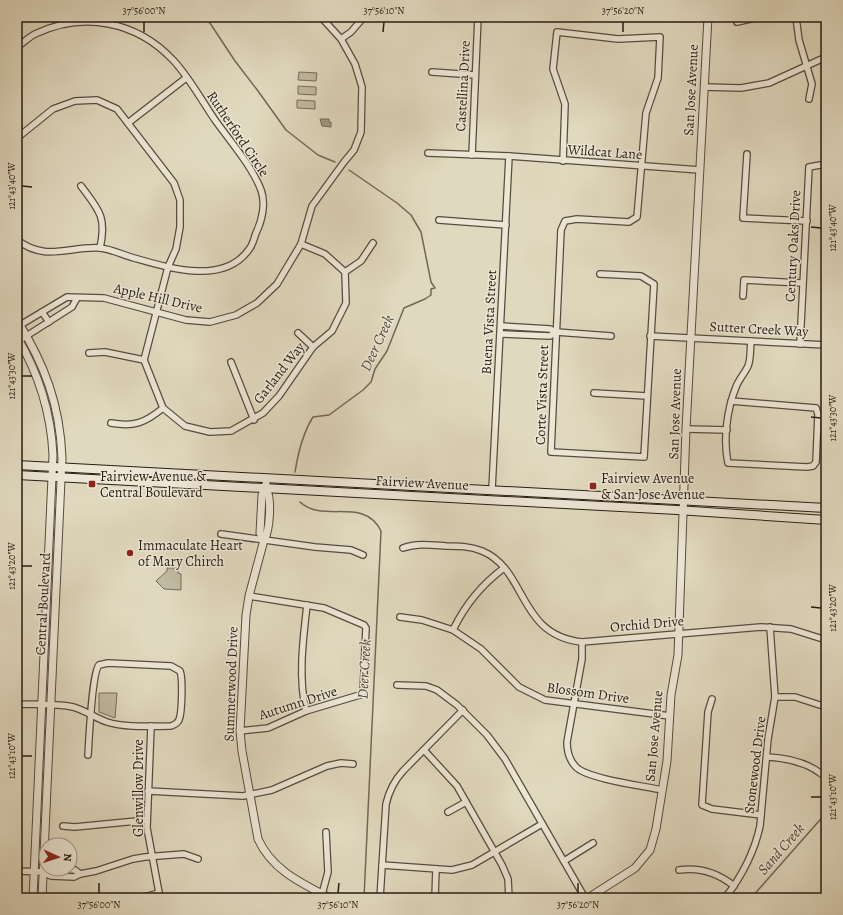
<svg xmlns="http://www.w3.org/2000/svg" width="843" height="915" viewBox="0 0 843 915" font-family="Alegreya,serif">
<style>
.green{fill:#c1b9a2;stroke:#746b5b}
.water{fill:#a29985;stroke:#716758}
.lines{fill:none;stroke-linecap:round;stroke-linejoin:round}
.stream{stroke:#716758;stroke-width:1.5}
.minor-casing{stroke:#564c3f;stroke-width:8}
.tertiary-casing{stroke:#564c3f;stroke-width:9}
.secondary-casing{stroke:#271d14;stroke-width:10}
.minor{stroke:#ece6d5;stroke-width:5.5}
.tertiary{stroke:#ece6d5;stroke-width:7}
.secondary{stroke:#ece6d5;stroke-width:8}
.ticks{fill:none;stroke:#271d14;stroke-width:1.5}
.poi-dot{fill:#8f2418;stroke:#ece6d5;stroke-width:1.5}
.labels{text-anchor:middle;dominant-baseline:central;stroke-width:3;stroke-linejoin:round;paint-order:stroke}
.street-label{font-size:14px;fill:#271d14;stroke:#ece6d5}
.poi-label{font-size:14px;fill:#271d14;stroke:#ece6d5;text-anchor:start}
.water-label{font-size:15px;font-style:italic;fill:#52483c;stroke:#ece6d5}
.neatline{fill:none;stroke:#271d14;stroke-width:1.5}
.ticks-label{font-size:10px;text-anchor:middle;fill:#271d14}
</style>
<rect width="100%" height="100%" fill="#e1d9bf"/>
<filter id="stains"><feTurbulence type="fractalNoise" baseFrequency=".005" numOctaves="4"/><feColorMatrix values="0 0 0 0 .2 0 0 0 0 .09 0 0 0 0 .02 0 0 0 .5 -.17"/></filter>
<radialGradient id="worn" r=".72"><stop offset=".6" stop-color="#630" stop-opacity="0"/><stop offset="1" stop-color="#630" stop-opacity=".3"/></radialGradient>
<!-- green -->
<g class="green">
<polygon points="299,72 317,73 316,81 298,80"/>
<polygon points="298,86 316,87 316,95 298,94"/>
<polygon points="297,100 315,101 315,109 297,108"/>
<polygon points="167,568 178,568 178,573 181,574 181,590 164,589 156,581 167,571"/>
<polygon points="99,693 117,693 115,718 99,712"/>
</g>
<!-- water -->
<polygon class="water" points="320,119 329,119 329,122 331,122 331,127 322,126"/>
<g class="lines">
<!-- stream -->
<g class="stream">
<polyline points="206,17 235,61 258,91 286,130 318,155 335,162"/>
<path d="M295,472c3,-19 8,-39 18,-55l16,-2 34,-25 8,-8 4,-13 12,-18 17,-43 21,-9 6,-4v-6l4,-1 -4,-6 -10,-50 -10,-17 -14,-12 -48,-33"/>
<path d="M300,502c24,22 64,-6 81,29l-17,367"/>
<polyline points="751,898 826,813"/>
</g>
<defs>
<g id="minor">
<polyline points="796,17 799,40 812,84 809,99"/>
<polyline points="737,22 759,17"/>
<polyline points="341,39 351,32 364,17"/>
<path d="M17,47c6,-4 12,-10 18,-13 48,-23 101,-13 138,26 16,17 29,41 42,60 15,21 37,46 46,70 5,13 1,31 -5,43 -2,5 -3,11 -6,15 -25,38 -81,20 -116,10 -11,-3 -23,-9 -34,-10 -32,-2 -54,14 -83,-8"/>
<polyline points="432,72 475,75"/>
<polyline points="704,87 741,88 769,83 826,57"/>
<polyline points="128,123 186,78"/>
<polyline points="17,138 53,109 75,101 97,100 117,109 174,183 180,200 180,227 176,249 168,267 144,360 163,408 185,426 210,432 231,431 263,413 279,396 313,347 332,331 346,303 345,272 325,254 301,244"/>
<polyline points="428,153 509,156 700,170"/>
<polyline points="747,154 743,218 807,221"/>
<polyline points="472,155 478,17"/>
<polyline points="563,161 565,104 553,69 557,32 618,39 660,37 658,78 646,113 637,217 629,222 577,219 565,221 561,230 551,452 644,457 654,284 641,276 600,274"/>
<path d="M81,186c18,24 26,31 19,62"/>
<polyline points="439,220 506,225"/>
<polyline points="345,272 361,261 373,243"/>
<polyline points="743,296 744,280 802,283"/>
<polyline points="42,312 49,322"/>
<polyline points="501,326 550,329 556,332 611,336"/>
<polyline points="17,327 67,297 104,298 186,320 210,322 236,315 257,303 277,284 301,244 312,206 344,162 354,150 361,132 362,87 355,64 341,39 321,17"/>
<polyline points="298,333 313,347"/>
<polyline points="501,334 550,336 556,332"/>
<polyline points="650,336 826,345"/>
<polyline points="17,342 72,307 77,298"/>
<polyline points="800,344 809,167 826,164"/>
<polyline points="89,353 105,352 144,360"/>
<polyline points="231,362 254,420"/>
<polyline points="594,393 647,396"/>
<path d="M731,401l85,7 2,6 -2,48 -3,4 -6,1 -79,-4c-5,-23 -1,-54 8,-76 3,-8 9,-14 12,-21 3,-7 2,-17 3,-25"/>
<path d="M111,423c23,4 34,0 52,-15"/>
<polyline points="686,429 727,430"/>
<polyline points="492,489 509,156"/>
<polyline points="221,534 315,547 351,550 363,555"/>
<path d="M403,548c14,-5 28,-3 43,-2 12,0 24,0 36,5 46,19 35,84 100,91l179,-15 30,2 35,11"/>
<polyline points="400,617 422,620 453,630 481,649 519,687 545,700 670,716"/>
<path d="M453,630c12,-25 28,-45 51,-62"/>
<path d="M582,642v17l-15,83c0,9 2,18 9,25 12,12 68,19 86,23"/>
<polyline points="397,685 426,686 437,690 457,705 487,735 505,759 585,898"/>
<polyline points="775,697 795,697 826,707"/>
<polyline points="712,699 708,712 702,805 712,809 761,815"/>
<path d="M17,704c18,1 38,-1 56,3 12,3 22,11 34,15 19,6 44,4 64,4 3,-1 6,-2 8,-6 3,-7 4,-42 1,-49l-9,-5 -63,-3 -9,2c-7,7 -10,76 -11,90"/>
<path d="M306,711c-8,-33 -3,-71 1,-106"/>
<polyline points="151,726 147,828 160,898"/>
<polyline points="240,731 268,728 306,711 363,694 366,628 364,625 324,608 249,596"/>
<polyline points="424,750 457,786 502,865 508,879 509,898"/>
<path d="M767,757c21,1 40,5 56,18"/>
<polyline points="148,791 243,796 272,790 327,766 341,763 353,764"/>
<polyline points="448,812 466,802"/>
<polyline points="63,826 75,827 147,820"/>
<polyline points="564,861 593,843"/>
<polyline points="382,865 452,870 472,865 542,824"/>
<polyline points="55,869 75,870 80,874"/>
<path d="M679,870c21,-3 39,3 55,16"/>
<polyline points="17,871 43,872 51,876 74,877 80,874 96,871 133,859 145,857 184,854 198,859"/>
<polyline points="43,872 50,869"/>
<polyline points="140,898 159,893"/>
<polyline points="321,898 328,872 326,832"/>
<path d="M380,898l6,-94c3,-13 8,-23 17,-33l60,-61"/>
<polyline points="435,898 436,869"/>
<path d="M725,898c17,-22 29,-44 35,-72l8,-87 7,-42 -5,-70"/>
</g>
<g id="tertiary">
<path d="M17,320c28,45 43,85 45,138l-20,440"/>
<path d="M17,337c22,37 34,75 36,118l-20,443"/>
<path d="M266,488c6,11 4,42 -2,52l-15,56 -3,19 -6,116 2,20 16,88c14,31 43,44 72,59"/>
<polyline points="264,540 260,533 262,495 266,484"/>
<polyline points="588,898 635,868 650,850 656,829 667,761 671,695 678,655 686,429 708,17"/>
</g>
<g id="secondary">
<polyline points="17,465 826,508"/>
<polyline points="17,475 677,510 826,520"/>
</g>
</defs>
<!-- minor casing -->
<use href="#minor" class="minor-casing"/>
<!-- tertiary casing -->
<use href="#tertiary" class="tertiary-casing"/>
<!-- secondary casing -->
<use href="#secondary" class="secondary-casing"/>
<!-- minor -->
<use href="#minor" class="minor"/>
<!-- tertiary -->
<use href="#tertiary" class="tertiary"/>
<!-- secondary -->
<use href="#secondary" class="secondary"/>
</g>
<!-- ticks -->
<path class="ticks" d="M144,32v-10M383,32l1,-10M623,32v-10M22,186l10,1M811,227l10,1M22,376h10M811,417l10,1M22,566h10M811,607l10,1M22,756h10M811,797h10M99,893v-10M338,893l1,-10M578,893v-10"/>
<!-- markers -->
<g class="poi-dot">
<rect x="88" y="480" width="8" height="8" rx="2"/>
<rect x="589" y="482" width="8" height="8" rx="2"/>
<circle cx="130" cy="553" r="4"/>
</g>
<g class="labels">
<!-- street labels -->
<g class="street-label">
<text transform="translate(463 86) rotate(-87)">Castellina Drive</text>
<text transform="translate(691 90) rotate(-87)">San Jose Avenue</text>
<text transform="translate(238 134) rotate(56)">Rutherford Circle</text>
<text transform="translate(605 152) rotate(4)">Wildcat Lane</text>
<text transform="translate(793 246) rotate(-87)">Century Oaks Drive</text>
<text transform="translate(158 298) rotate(13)">Apple Hill Drive</text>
<text transform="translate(489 322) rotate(-87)">Buena Vista Street</text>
<text transform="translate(759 329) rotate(3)">Sutter Creek Way</text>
<text transform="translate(279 373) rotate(-52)">Garland Way</text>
<text transform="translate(542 395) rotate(-88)">Corte Vista Street</text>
<text transform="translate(675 414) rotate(-88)">San Jose Avenue</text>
<text transform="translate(422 483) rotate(3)">Fairview Avenue</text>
<text transform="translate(43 604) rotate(-87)">Central Boulevard</text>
<text transform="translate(647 624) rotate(-5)">Orchid Drive</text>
<text transform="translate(231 684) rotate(-88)">Summerwood Drive</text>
<text transform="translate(588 693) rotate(8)">Blossom Drive</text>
<text transform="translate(298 703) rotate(-18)">Autumn Drive</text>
<text transform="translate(654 736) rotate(-85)">San Jose Avenue</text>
<text transform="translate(755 765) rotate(-83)">Stonewood Drive</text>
<text transform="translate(138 788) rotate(-90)">Glenwillow Drive</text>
</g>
<!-- poi labels -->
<g class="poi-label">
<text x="100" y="476">Fairview Avenue &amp;<tspan x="100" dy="16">Central Boulevard</tspan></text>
<text x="601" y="478">Fairview Avenue<tspan x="601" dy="16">&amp; San Jose Avenue</tspan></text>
<text x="138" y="545">Immaculate Heart<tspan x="138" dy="16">of Mary Chirch</tspan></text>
</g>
<!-- water labels -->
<g class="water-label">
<text transform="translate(377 343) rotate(-65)">Deer Creek</text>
<text transform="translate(364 669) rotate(-87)">Deer Creek</text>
<text transform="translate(781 849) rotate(-49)">Sand Creek</text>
</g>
</g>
<!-- margin -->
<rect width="843" height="915" fill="none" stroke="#e1d9bf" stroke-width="44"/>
<!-- north arrow -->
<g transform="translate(58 857) rotate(93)"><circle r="19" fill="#ece6d5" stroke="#9d9688"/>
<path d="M0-3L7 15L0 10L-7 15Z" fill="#8f2418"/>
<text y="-6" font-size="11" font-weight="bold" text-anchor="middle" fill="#271d14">N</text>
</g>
<rect x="22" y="22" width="799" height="871" class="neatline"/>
<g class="ticks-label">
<text x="144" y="14">37°56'00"N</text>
<text x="384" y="14">37°56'10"N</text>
<text x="623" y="14">37°56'20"N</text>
<text transform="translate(11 186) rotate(-90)" y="4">121°43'40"W</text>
<text transform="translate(832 228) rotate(-90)" y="4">121°43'40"W</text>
<text transform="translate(11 376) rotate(-90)" y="4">121°43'30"W</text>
<text transform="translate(832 418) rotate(-90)" y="4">121°43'30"W</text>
<text transform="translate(11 566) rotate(-90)" y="4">121°43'20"W</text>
<text transform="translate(832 608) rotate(-90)" y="4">121°43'20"W</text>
<text transform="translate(11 756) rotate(-90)" y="4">121°43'10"W</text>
<text transform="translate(832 797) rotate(-90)" y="4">121°43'10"W</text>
<text x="99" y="908">37°56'00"N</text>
<text x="338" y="908">37°56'10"N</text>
<text x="578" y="908">37°56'20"N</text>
</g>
<rect width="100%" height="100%" filter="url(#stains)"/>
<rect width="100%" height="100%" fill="url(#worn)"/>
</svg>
